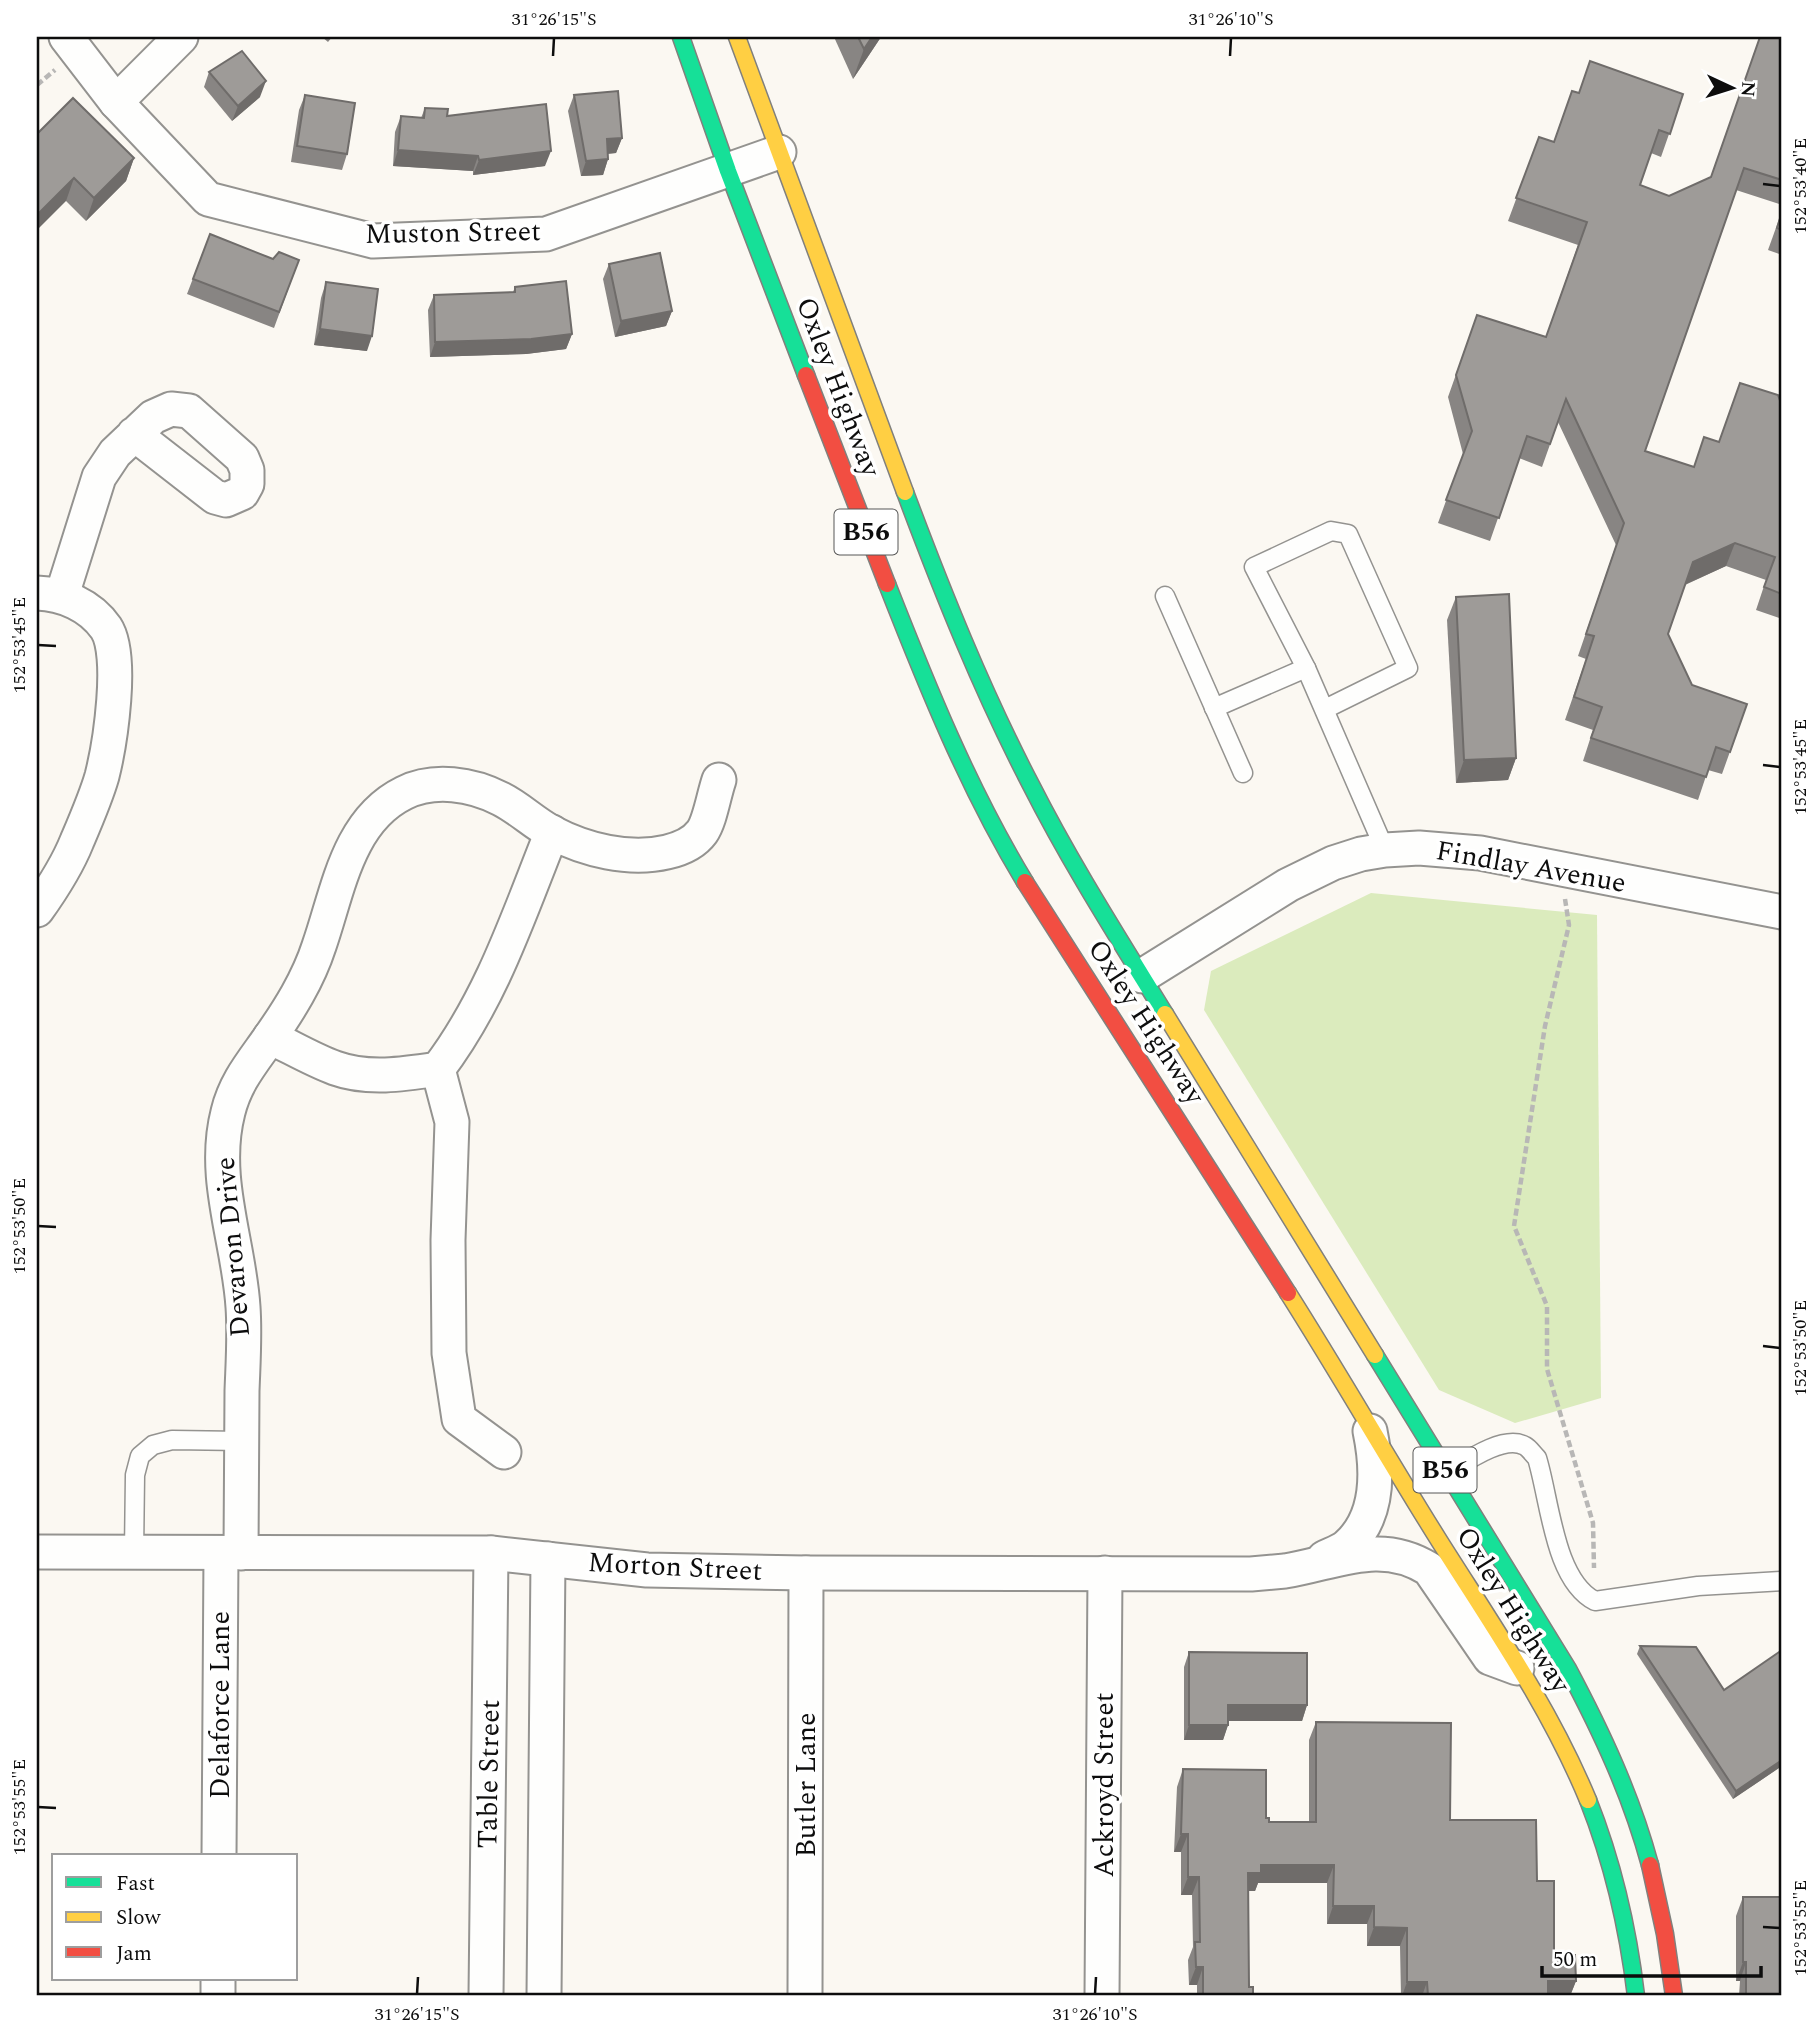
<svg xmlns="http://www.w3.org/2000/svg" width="1819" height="2033" viewBox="0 0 1819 2033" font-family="Spectral,serif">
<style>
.forest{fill:#dbebbd}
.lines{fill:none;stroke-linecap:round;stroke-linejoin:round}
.lane-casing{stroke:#949390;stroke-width:21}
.street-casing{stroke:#949390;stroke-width:37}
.fast-casing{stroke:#81807d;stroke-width:19}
.slow-casing{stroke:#81807d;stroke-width:19}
.jam-casing{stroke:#81807d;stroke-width:19}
.path{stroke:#b8b7b6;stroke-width:4.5;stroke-dasharray:7 3.5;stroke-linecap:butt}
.lane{stroke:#fefefd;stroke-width:18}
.street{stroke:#fefefd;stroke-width:33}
.fast{stroke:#16e098;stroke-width:16}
.slow{stroke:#ffcf43;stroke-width:16}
.jam{stroke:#f24e42;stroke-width:16}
.wall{fill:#888583}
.shaded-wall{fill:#6f6c6a}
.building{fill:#9e9b98;stroke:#6f6c6a;stroke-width:2}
.ticks{fill:none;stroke:#0d0d0d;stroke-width:2.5}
.labels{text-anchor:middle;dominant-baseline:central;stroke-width:7;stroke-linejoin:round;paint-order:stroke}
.shield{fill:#fff;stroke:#565656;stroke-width:2}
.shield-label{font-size:26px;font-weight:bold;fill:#0d0d0d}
.street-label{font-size:28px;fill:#0d0d0d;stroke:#fff}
.neatline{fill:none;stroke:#0d0d0d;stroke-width:2.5}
.ticks-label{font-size:18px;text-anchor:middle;fill:#0d0d0d}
</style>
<rect width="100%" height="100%" fill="#fbf8f2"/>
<!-- forest -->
<polygon class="forest" points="1371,893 1597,915 1601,1398 1515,1423 1439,1390 1204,1010 1211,971"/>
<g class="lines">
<defs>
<g id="lane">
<polyline points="1165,596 1243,773"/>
<polyline points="1214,708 1306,668"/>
<polyline points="1325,709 1408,668 1348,534 1331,531 1254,567 1306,668 1385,850"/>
<path d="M1447,1473c18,-11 57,-39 78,-27 4,2 8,8 12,12 13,42 17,122 58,143l103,-15 84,-5"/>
<polyline points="134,1553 135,1475 140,1456 153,1445 172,1440 242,1441"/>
</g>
<g id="street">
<polyline points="66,37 116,102 208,199 373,241 546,234 779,152"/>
<polyline points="116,102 181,37"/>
<path d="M37,593c26,1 53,12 69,35 18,27 4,116 -4,148 -6,21 -16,44 -25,65 -10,25 -25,48 -40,69"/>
<polyline points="62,595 99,477 115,453 153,417 171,409 189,411 242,458 247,470 247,484 242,493 226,500 215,497 134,434"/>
<polyline points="1142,976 1288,885 1333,863 1361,854 1385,850 1419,848 1480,853 1782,912"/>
<path d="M270,1037c21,10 43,23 65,31 33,12 70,6 103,1 54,-71 81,-155 114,-237"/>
<polyline points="438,1069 452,1122 448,1240 449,1353 459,1419 504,1452"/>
<path d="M37,1552l454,1 156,17 159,3 445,1c11,-1 23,-2 34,-3 51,-8 95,-33 144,-2l61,89 27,10"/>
<path d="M241,1553c0,-54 1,-108 1,-162 1,-28 3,-56 1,-84 -4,-65 -32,-129 -15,-195 7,-29 23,-48 40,-72 21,-30 40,-60 51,-94 19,-54 28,-125 85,-153 30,-15 68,-9 97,6 18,9 33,24 50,33 34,18 78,29 116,20 13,-3 27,-9 35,-20 8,-11 12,-38 17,-52"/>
<path d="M1324,1558c8,-4 18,-7 24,-13 32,-29 30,-75 22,-114"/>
<polyline points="219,1856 221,1553"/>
<polyline points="218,1996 218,1979"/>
<polyline points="486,1996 491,1553"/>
<polyline points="544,1996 548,1559"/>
<polyline points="805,1996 806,1573"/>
<polyline points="1102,1996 1105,1573"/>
</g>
<g id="fast">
<polyline points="681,37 728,171 806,375"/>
<path d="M905,492c37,99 77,199 126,293 40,79 88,154 134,229"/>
<path d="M887,584c40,102 81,204 138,298"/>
<path d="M1375,1355l193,314c34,64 63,126 82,196"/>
<path d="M1588,1800c25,63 40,128 48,196"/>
</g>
<g id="slow">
<polyline points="737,37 905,492"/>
<polyline points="1165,1014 1375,1355"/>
<path d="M1288,1293c52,82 100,166 152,249 53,84 110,166 148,258"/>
</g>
<g id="jam">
<polyline points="806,375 887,584"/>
<polyline points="1025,882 1288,1293"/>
<polyline points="1650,1865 1665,1934 1674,1996"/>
</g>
</defs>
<!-- lane casing -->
<use href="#lane" class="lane-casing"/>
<!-- street casing -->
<use href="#street" class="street-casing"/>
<!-- fast casing -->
<use href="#fast" class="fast-casing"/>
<!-- slow casing -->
<use href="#slow" class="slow-casing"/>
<!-- jam casing -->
<use href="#jam" class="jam-casing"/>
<!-- path -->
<g class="path">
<polyline points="37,85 55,70"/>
<polyline points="1565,899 1569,925 1545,1026 1514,1226 1547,1306 1547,1369 1593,1523 1594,1568"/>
</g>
<!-- lane -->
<use href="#lane" class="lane"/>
<!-- street -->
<use href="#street" class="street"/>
<!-- fast -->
<use href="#fast" class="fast"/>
<!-- slow -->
<use href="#slow" class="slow"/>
<!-- jam -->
<use href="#jam" class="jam"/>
</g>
<!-- wall -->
<g class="wall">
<polygon points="322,37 332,37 328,42"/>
<polygon points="834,37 881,37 853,79"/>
<polygon points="1782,37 1782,205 1736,190 1645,451 1694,467 1719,442 1782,406 1782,619 1756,610 1766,580 1726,566 1685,585 1668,634 1692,685 1747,704 1722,774 1708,770 1698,800 1583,761 1593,730 1565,720 1586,659 1578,656 1616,545 1558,422 1542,467 1519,458 1490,541 1438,523 1463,454 1448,397 1477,315 1546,337 1578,245 1508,221 1539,137 1554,142 1683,94 1661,157 1651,153 1640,185 1669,196 1711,177"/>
<polygon points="209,72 260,97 232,121 204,87"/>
<polygon points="305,95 347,154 342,170 291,162 299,110"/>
<polygon points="574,95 622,138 616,153 608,154 608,159 603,175 581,176 568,111"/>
<polygon points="425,108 447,116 545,166 473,175 473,171 393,166 395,132 401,116 421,118"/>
<polygon points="37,134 134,158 126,181 86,221 66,201"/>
<polygon points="1782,211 1782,255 1768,250"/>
<polygon points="210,234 273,259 299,260 274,328 187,294"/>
<polygon points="609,264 672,311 666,326 615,337 603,279"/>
<polygon points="326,282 367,351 314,345 321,298"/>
<polygon points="515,287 572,334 566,349 526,354 430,357 428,310 434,295 513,292"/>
<polygon points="1456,597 1516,758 1508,780 1456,783 1447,620"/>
<polygon points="1640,1646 1724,1690 1782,1766 1733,1799 1637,1654"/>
<polygon points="1189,1652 1307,1705 1302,1721 1228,1721 1228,1725 1223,1740 1184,1740 1184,1667"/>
<polygon points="1316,1722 1450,1820 1537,1881 1554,1955 1576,1981 1570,1996 1401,1996 1400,1946 1367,1946 1367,1924 1327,1924 1327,1883 1258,1883 1255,1891 1248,1891 1249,1987 1253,1996 1197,1996 1197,1985 1189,1985 1188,1960 1193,1947 1192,1895 1181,1895 1181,1852 1174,1852 1177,1787 1183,1769 1266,1818 1269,1822 1309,1822 1309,1740"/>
<polygon points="1743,1897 1782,1996 1739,1996 1740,1981 1736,1981 1736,1916"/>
</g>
<!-- shaded-wall -->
<g class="shaded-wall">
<polygon points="872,37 881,37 853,79 864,49"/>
<polygon points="266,81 260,97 232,121 238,106"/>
<polygon points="622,138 616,153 601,154 607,139"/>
<polygon points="398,150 478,156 473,171 393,166"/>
<polygon points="551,151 545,166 473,175 479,160"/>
<polygon points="134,158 126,181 86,221 94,198"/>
<polygon points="608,159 603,175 581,176 586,161"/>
<polygon points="74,178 66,201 37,230 37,215"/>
<polygon points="672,311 666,326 615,337 621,321"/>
<polygon points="320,329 372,336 367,351 314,345"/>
<polygon points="572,334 566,349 526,354 430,357 435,342"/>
<polygon points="1735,543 1726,566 1684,585 1693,562"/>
<polygon points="1516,758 1508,780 1456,783 1464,760"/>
<polygon points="1228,1705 1307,1705 1302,1721 1223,1721"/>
<polygon points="1189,1725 1228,1725 1223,1740 1184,1740"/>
<polygon points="1782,1760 1782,1766 1733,1799 1736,1791"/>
<polygon points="1181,1834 1188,1834 1181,1852 1174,1852"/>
<polygon points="1261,1865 1334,1865 1327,1883 1258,1883 1255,1891 1241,1891 1248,1873"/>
<polygon points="1188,1877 1199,1877 1192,1895 1181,1895"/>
<polygon points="1333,1906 1374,1906 1367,1924 1327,1924"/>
<polygon points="1374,1927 1407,1928 1400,1946 1367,1946"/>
<polygon points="1743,1962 1746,1962 1740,1981 1736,1981"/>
<polygon points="1196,1967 1203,1967 1197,1985 1189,1985"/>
<polygon points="1548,1981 1576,1981 1570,1996 1543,1996"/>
<polygon points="1407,1982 1427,1982 1422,1996 1402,1996"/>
</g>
<!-- building -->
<g class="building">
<polygon points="858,37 872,37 864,49"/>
<polygon points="1760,37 1782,37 1782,180 1744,168 1645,451 1694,467 1704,437 1719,442 1740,383 1778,395 1782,406 1782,594 1764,587 1775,557 1735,543 1693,562 1668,634 1692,685 1747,704 1730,752 1716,747 1706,777 1591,738 1602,707 1574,697 1594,636 1586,634 1624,523 1566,399 1550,444 1527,436 1499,518 1446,500 1472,431 1456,375 1477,315 1546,337 1587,222 1516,198 1539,137 1554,142 1572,91 1579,93 1590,61 1683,94 1670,134 1659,130 1640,185 1669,196 1711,177"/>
<polygon points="242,51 266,81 238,106 209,72"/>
<polygon points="618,91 622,138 607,139 608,159 586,161 574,95"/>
<polygon points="305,95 355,103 347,154 297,146"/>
<polygon points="73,98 134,158 94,198 74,178 37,215 37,134"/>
<polygon points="546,104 551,151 479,160 478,156 398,150 401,116 424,118 425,108 448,109 447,116"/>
<polygon points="1782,212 1782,230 1777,228"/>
<polygon points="210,234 273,259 279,252 299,260 279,312 193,279"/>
<polygon points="660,253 672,311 621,321 609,264"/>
<polygon points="566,281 572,334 531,339 435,342 434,295 515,292 515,287"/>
<polygon points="326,282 378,289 372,336 320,329"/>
<polygon points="1509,594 1516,758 1464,760 1456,597"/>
<polygon points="1640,1646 1696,1647 1724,1690 1782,1650 1782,1760 1736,1791"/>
<polygon points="1189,1652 1307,1653 1307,1705 1228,1705 1228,1725 1189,1725"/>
<polygon points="1316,1722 1451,1723 1450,1820 1536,1820 1537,1881 1554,1881 1554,1955 1575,1955 1576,1981 1548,1981 1548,1996 1428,1996 1427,1982 1407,1982 1407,1928 1374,1927 1374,1906 1333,1906 1334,1865 1261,1865 1261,1873 1248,1873 1249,1987 1253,1987 1253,1996 1203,1996 1203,1967 1196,1967 1195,1942 1200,1942 1199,1877 1188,1877 1188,1834 1181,1834 1183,1769 1266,1770 1266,1818 1269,1818 1269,1822 1316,1822"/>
<polygon points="1743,1897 1782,1897 1782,1996 1746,1996 1746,1962 1743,1962"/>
</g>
<!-- ticks -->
<path class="ticks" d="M553,56l1,-18M1230,56l1,-18M1763,184l17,2M38,645l18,1M1763,765l17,2M38,1226l18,1M1763,1346l17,2M38,1807l18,1M1763,1927l17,1M417,1994l1,-17M1095,1994l1,-17"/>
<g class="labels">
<!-- shield labels -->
<g class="shield">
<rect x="834.5" y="509.5" width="63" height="45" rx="5"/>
<rect x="1413.5" y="1447.5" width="63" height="45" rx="5"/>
</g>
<g class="shield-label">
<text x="866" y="532">B56</text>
<text x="1445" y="1470">B56</text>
</g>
<!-- street labels -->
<g class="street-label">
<text transform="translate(453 233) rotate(-1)">Muston Street</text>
<text transform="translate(838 387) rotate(69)">Oxley Highway</text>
<text transform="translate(1531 867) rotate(10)">Findlay Avenue</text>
<text transform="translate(1146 1022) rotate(57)">Oxley Highway</text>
<text transform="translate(233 1247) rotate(-95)">Devaron Drive</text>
<text transform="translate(675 1567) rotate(3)">Morton Street</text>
<text transform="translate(1513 1610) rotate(58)">Oxley Highway</text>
<text transform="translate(220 1705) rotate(-90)">Delaforce Lane</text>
<text transform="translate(489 1774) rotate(-89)">Table Street</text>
<text transform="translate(806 1785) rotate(-90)">Butler Lane</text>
<text transform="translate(1104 1785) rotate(-90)">Ackroyd Street</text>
</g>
</g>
<!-- border -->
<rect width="1819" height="2033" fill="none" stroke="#ffffff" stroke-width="77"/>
<!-- legend -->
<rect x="52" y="1854" width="245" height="126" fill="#ffffff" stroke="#9e9e9e" stroke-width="2"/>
<rect x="66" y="1877" width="35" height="10" fill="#16e098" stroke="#9e9e9e" stroke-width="2"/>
<text x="116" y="1890" font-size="21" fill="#0d0d0d">Fast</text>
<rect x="66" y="1912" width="35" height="10" fill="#ffcf43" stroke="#9e9e9e" stroke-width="2"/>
<text x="116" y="1924" font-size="21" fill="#0d0d0d">Slow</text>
<rect x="66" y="1947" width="35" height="10" fill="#f24e42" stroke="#9e9e9e" stroke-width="2"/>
<text x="116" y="1960" font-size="21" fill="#0d0d0d">Jam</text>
<!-- north arrow -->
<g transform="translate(1732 88) rotate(94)" stroke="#ffffff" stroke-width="5" paint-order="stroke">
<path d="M0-5L12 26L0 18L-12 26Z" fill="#0d0d0d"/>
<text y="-10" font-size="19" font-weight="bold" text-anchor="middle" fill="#0d0d0d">N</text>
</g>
<!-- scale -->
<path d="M1542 1966v10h219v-10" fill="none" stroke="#0d0d0d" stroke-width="3.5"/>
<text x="1553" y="1966" font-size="21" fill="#0d0d0d" stroke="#ffffff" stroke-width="5" paint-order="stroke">50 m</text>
<rect x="38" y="38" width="1742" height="1956" class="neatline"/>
<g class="ticks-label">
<text x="554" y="25">31°26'15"S</text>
<text x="1231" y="25">31°26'10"S</text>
<text transform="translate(1800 186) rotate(-90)" y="6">152°53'40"E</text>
<text transform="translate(19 645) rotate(-90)" y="6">152°53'45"E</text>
<text transform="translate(1800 767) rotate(-90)" y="6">152°53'45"E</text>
<text transform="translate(19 1226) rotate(-90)" y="6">152°53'50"E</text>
<text transform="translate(1800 1348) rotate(-90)" y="6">152°53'50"E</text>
<text transform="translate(19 1807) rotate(-90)" y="6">152°53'55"E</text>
<text transform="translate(1800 1928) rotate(-90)" y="6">152°53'55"E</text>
<text x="417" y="2020">31°26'15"S</text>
<text x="1095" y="2020">31°26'10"S</text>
</g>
</svg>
